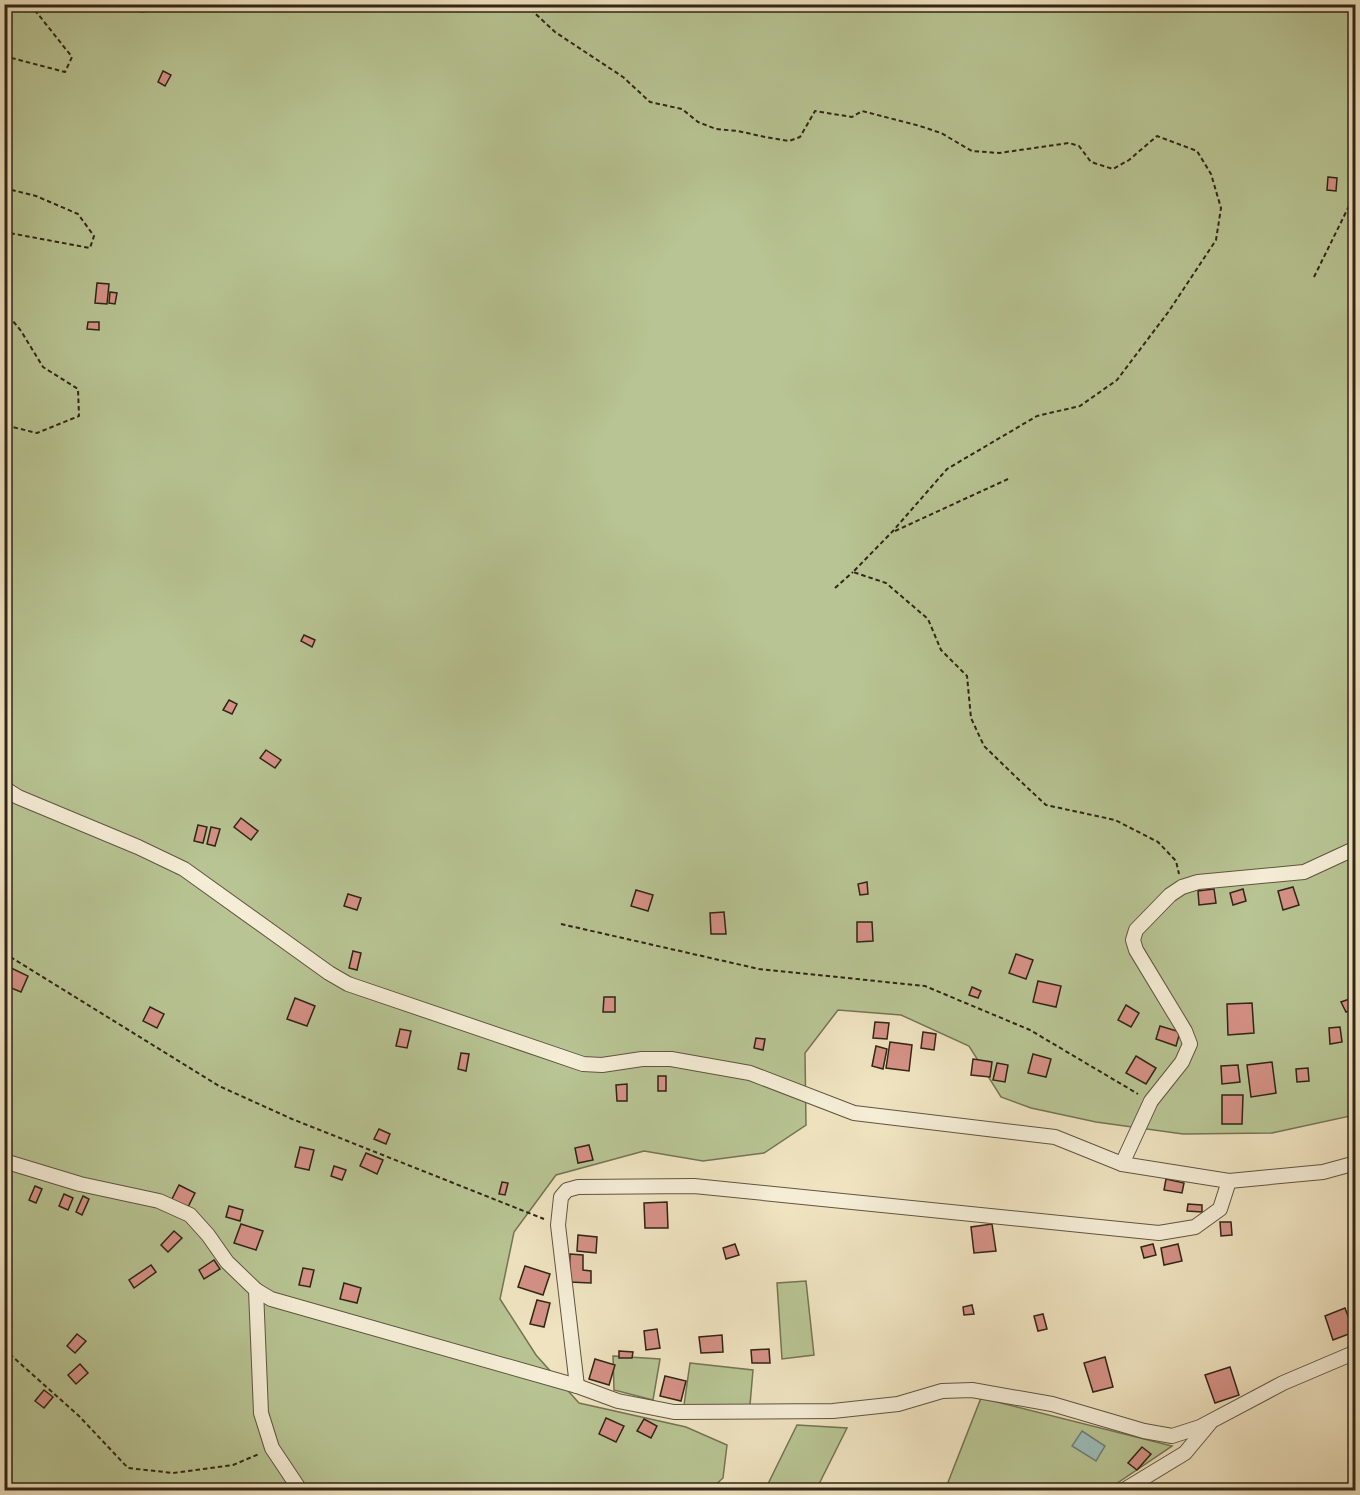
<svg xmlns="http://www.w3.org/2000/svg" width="1360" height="1495" viewBox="0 0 1360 1495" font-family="Alegreya,serif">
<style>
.green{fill:#b8c493;stroke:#747454;stroke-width:1.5}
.water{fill:#9cbdb9;stroke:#718078;stroke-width:1.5}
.building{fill:#d59186;stroke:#302516;stroke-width:1.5}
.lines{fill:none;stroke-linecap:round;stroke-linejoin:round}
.street-casing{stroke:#605440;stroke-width:16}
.path{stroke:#302516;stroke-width:2;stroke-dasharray:4.5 3;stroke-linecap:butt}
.street{stroke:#f5edd6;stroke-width:14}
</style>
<rect width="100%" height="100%" fill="#efe3c0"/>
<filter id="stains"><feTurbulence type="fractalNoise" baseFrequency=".00333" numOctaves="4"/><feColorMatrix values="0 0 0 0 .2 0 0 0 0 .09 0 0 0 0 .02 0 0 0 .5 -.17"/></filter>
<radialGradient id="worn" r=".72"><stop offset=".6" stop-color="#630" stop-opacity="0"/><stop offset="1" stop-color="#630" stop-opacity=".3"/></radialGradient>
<!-- green -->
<g class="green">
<polygon points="4,5 1355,5 1355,1115 1272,1133 1183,1134 1096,1122 1031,1108 1001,1097 969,1046 901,1015 838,1010 805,1053 806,1125 764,1153 703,1161 644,1151 556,1175 514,1232 500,1299 536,1355 579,1403 686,1427 727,1445 723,1478 710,1490 550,1490 543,1489 535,1490 5,1490"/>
<polygon points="806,1281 814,1355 782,1359 777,1283"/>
<polygon points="613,1356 660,1359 653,1400 614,1390"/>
<polygon points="690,1363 753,1370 750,1405 684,1405"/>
<polygon points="981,1398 1172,1446 1107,1490 945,1490"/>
<polygon points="797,1425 847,1428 816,1490 765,1490"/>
</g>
<!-- water -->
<polygon class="water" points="1082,1431 1105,1446 1096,1461 1072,1446"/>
<!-- building -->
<g class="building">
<polygon points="137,4 146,4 144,12 136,11"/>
<polygon points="163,71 171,75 165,86 158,82"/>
<polygon points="1328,177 1337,178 1336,191 1327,190"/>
<polygon points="97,283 109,284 107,304 95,303"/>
<polygon points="110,292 117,293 115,304 109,303"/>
<polygon points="88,322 99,322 99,330 87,329"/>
<polygon points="304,635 315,640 312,647 301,641"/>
<polygon points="229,700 237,704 232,714 223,710"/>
<polygon points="266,750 281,760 275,768 260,758"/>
<polygon points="241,818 258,831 251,840 234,827"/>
<polygon points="198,825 207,827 203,843 194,841"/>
<polygon points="211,827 220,829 215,846 207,844"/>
<polygon points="867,882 868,894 860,895 858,884"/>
<polygon points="1293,887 1299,905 1283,910 1278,891"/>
<polygon points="1214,889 1216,903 1199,905 1198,891"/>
<polygon points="1243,889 1246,901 1233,905 1230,893"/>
<polygon points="636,890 653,895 648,911 631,906"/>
<polygon points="348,894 361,898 357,910 344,906"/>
<polygon points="724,912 726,934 711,934 710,913"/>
<polygon points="857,922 872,922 873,941 857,942"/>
<polygon points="353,951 361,953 357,970 349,968"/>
<polygon points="1016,954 1033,960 1026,979 1009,973"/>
<polygon points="9,967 28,976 21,992 4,985 4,977"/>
<polygon points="1038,981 1061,986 1056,1007 1033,1002"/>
<polygon points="972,987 981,991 978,998 969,995"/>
<polygon points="604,997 615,997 615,1012 603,1012"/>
<polygon points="1355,997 1356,1008 1346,1012 1341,1002"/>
<polygon points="295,998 315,1006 307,1026 287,1019"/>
<polygon points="1252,1003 1254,1033 1228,1035 1227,1004"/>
<polygon points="1126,1005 1139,1013 1131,1027 1118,1020"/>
<polygon points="150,1007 164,1014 157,1028 143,1021"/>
<polygon points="875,1022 889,1023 887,1039 873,1038"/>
<polygon points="1160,1026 1180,1032 1176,1046 1156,1039"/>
<polygon points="1340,1027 1342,1042 1330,1044 1329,1028"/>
<polygon points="400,1029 411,1031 407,1048 396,1046"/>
<polygon points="923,1032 936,1034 934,1050 921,1048"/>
<polygon points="756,1038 765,1039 763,1050 754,1048"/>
<polygon points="890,1042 912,1045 909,1071 886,1068"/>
<polygon points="876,1046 887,1049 883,1069 872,1066"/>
<polygon points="461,1053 469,1054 466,1071 458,1069"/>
<polygon points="1033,1054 1051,1059 1046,1077 1028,1073"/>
<polygon points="1136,1056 1156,1068 1146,1084 1126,1073"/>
<polygon points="973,1059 992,1062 990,1077 971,1075"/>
<polygon points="1272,1062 1276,1093 1251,1097 1247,1065"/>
<polygon points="997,1063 1008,1065 1005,1082 993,1080"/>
<polygon points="1238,1065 1240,1082 1222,1084 1221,1066"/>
<polygon points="1308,1068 1309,1081 1297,1082 1296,1069"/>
<rect x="658" y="1076" width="8" height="15"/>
<polygon points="627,1084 627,1101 617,1101 616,1085"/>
<polygon points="1222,1095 1243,1095 1242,1124 1222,1124"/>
<polygon points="379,1129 390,1134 386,1144 374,1139"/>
<polygon points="589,1145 593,1160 578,1163 575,1148"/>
<polygon points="300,1147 314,1150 309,1170 295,1167"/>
<polygon points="366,1153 383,1160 377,1174 360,1166"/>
<polygon points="334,1166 346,1170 342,1180 331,1176"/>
<polygon points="1166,1179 1184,1183 1182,1193 1164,1190"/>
<polygon points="502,1182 508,1183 505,1195 499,1194"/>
<polygon points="179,1185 195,1193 187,1209 171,1201"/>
<polygon points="35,1186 42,1189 36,1203 29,1200"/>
<polygon points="64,1194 73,1198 68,1210 59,1206"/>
<polygon points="83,1196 89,1199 82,1215 76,1212"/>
<polygon points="667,1202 668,1228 645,1228 644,1203"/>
<polygon points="1188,1204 1202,1205 1202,1212 1187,1211"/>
<polygon points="229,1206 243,1210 240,1221 226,1217"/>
<polygon points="1220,1222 1231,1222 1232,1235 1221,1236"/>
<polygon points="241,1224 263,1231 256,1250 234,1243"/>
<polygon points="992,1224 996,1251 974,1253 971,1227"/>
<polygon points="174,1231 182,1238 168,1252 161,1245"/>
<polygon points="578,1235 597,1237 596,1253 577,1251"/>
<polygon points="735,1244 739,1255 726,1259 723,1248"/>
<polygon points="1153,1244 1156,1255 1144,1258 1141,1247"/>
<polygon points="1178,1244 1182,1261 1164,1265 1161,1248"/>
<polygon points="570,1254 583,1255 583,1270 591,1271 591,1283 569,1282"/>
<polygon points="214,1260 220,1269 204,1279 199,1270"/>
<polygon points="151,1265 156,1272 134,1288 129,1280"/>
<polygon points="525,1266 550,1274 543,1295 518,1287"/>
<polygon points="303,1268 314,1270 310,1287 299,1285"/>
<polygon points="344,1283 361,1288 357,1303 340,1299"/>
<polygon points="537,1300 550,1303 544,1327 530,1324"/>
<polygon points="972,1305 974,1314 964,1315 963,1307"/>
<polygon points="1345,1308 1354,1332 1333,1340 1325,1316"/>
<polygon points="1043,1314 1047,1329 1038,1331 1034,1316"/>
<polygon points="657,1329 660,1348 646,1350 644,1331"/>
<polygon points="77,1334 86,1341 75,1353 67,1346"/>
<polygon points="722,1335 723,1352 701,1353 699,1337"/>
<polygon points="769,1349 770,1363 752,1363 751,1350"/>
<polygon points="619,1351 633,1352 632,1358 619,1358"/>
<polygon points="1105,1357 1113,1387 1093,1392 1084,1363"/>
<polygon points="595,1359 615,1365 609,1385 589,1379"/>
<polygon points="80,1364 88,1373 76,1384 68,1375"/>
<polygon points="1230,1367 1239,1395 1215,1403 1205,1375"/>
<polygon points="665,1376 686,1381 681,1401 660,1396"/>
<polygon points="44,1390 53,1397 44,1408 35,1401"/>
<polygon points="606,1418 624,1426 616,1442 599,1434"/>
<polygon points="644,1419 657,1426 651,1438 637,1431"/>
<polygon points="1142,1447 1151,1454 1137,1470 1128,1463"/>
</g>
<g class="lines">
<defs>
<g id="street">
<polyline points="4,788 18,797 138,847 184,869 329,973 348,984 583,1064 602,1065 642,1059 671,1059 750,1073 854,1113 1055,1137 1122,1164 1229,1181 1323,1172 1356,1163"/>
<polyline points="4,1161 80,1184 159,1201 190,1215 208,1235 227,1262 256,1290 271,1299 577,1386 618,1401 674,1412 833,1411 898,1404 942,1391 972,1390 1052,1404 1144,1431 1172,1436 1200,1427 1283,1383 1356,1352"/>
<polyline points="1122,1164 1151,1101 1182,1062 1190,1044 1185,1031 1136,950 1133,940 1136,930 1170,895 1182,887 1198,882 1304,872 1356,848"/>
<polyline points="256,1290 261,1413 272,1448 300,1490"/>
<polyline points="577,1386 558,1225 561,1197 567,1190 578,1187 694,1186 1159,1233 1195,1227 1220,1209 1229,1181"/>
<polyline points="1124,1490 1185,1453 1210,1423"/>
</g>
</defs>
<!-- street casing -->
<use href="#street" class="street-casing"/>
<!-- path -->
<g class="path">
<polyline points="525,4 555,32 623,77 650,102 682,109 698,122 716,129 738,131 765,137 789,141 800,137 815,111 852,117 862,111 920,126 941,133 972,151 999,153 1069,143 1079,146 1091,162 1113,169 1129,160 1157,136 1197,151 1211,174 1221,208 1216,240 1169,311 1117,380 1080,406 1037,416 947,469 892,532 853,572 886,583 928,619 941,650 967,676 971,718 984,746 1017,778 1046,805 1115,820 1158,842 1176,861 1179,874"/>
<polyline points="1354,4 1356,6"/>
<polyline points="4,56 65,72 72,57 30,4"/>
<polyline points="4,188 36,196 78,214 94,236 90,248 4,232"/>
<polyline points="1314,277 1350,204 1356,176"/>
<polyline points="4,310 21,331 43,367 78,389 79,416 37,433 4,425"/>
<polyline points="895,531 1008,479"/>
<polyline points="835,588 853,572"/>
<polyline points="561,924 759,969 925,986 1030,1030 1138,1094"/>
<polyline points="4,953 219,1086 292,1119 544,1219"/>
<polyline points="4,1349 79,1416 128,1468 173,1473 233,1465 259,1454"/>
</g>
<!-- street -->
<use href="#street" class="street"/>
</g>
<!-- margin -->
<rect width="1360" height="1495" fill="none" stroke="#efe3c0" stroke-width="24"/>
<rect x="6" y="6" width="1348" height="1483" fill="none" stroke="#302516" stroke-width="3"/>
<rect x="12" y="12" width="1336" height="1471" fill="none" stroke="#302516" stroke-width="1.5"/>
<rect width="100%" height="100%" filter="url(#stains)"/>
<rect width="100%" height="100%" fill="url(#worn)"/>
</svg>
